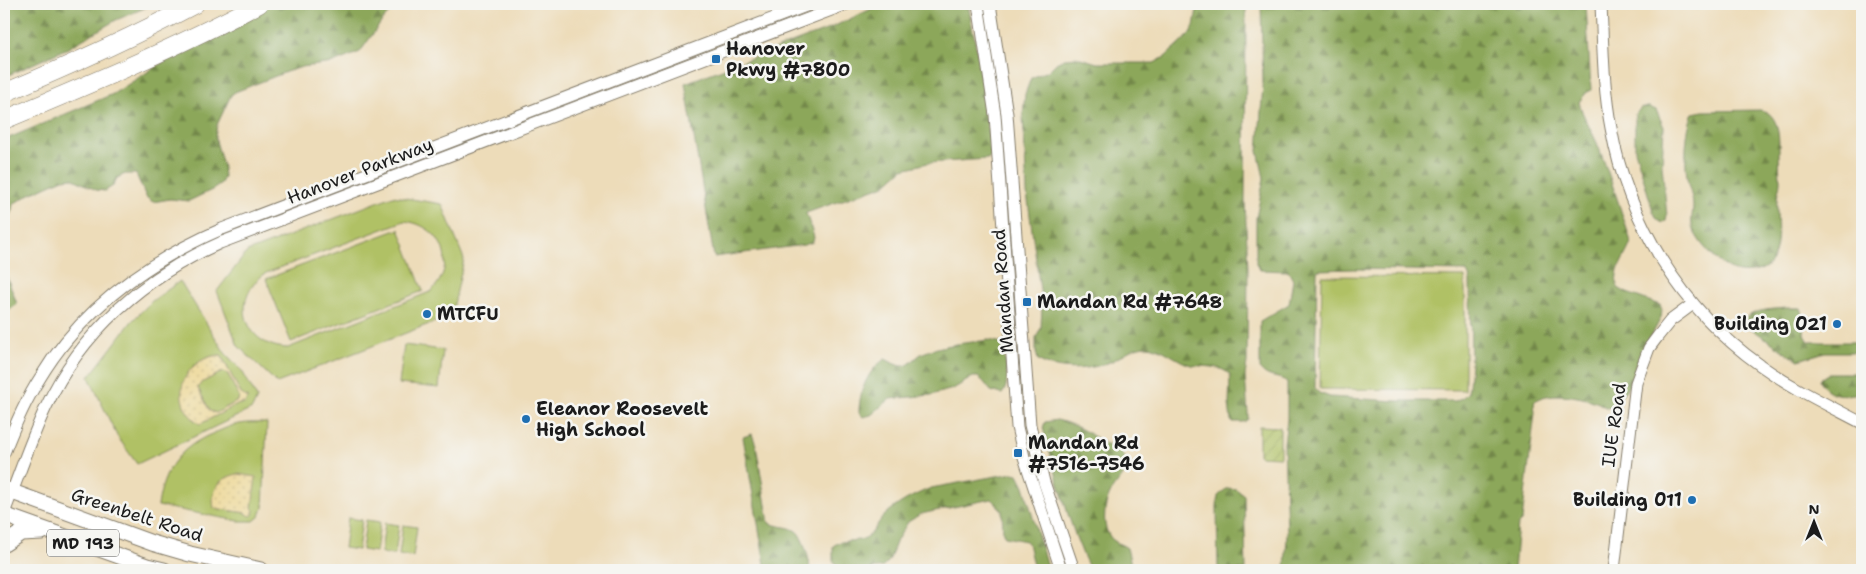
<svg xmlns="http://www.w3.org/2000/svg" width="1866" height="574" viewBox="0 0 1866 574" font-family="'Shantell Sans',sans-serif">
<style>
.grass{fill:#b0c165;stroke:#666e40;fill-rule:evenodd}
.forest{fill:url(#forest-firs);stroke:#54623b;fill-rule:evenodd}
.sand{fill:url(#sand-dots);stroke:#857b5d;fill-rule:evenodd}
.garden{fill:url(#garden-furrows);stroke:#666e40}
.lines{fill:none;stroke-linecap:round;stroke-linejoin:round}
.minor-casing{stroke:#847c6a;stroke-width:13}
.major-casing{stroke:#847c6a;stroke-width:17}
.highway-casing{stroke:#847c6a;stroke-width:19}
.minor{stroke:#fff;stroke-width:11}
.major{stroke:#fff;stroke-width:15}
.highway{stroke:#fff;stroke-width:18}
.poi-dot{fill:#1f6fb2;stroke:#f6f6f2;stroke-width:2}
.labels{text-anchor:middle;dominant-baseline:central;stroke-width:5;stroke-linejoin:round;paint-order:stroke}
.shield{fill:#f6f6f2;stroke:#5d5d5c;stroke-width:1}
.shield-label{font-size:16px;font-weight:bold;fill:#1c1c1c}
.poi-label{font-size:18px;font-weight:bold;fill:#1c1c1c;stroke:#f6f6f2;text-anchor:start}
.street-label{font-size:18px;fill:#1c1c1c;stroke:#f6f6f2}
</style>
<defs>
<pattern id="forest-firs" width="22" height="20" patternUnits="userSpaceOnUse" patternTransform="scale(1.25)"><rect width="22" height="20" fill="#8ca75a"/><path d="M5 1l3.5 6h-7zM16 11l3.5 6h-7z" fill="#72874a"/></pattern>
<pattern id="sand-dots" width="8" height="8" patternUnits="userSpaceOnUse" patternTransform="scale(1.25)"><rect width="8" height="8" fill="#eeda9e"/><path d="M2 2h.1M6 6h.1" fill="none" stroke="#ccba88" stroke-width="1.8" stroke-linecap="round"/></pattern>
<pattern id="garden-furrows" width="10" height="10" patternUnits="userSpaceOnUse" patternTransform="scale(1.25)"><rect width="10" height="10" fill="#b0c165"/><path d="M-1 1l2-2M0 10L10 0M9 11l2-2" fill="none" stroke="#97a557"/></pattern>
</defs>
<rect width="100%" height="100%" fill="#f6f6f2"/>
<filter id="ink" filterUnits="userSpaceOnUse"><feTurbulence type="fractalNoise" baseFrequency=".02" numOctaves="2"/><feDisplacementMap in="SourceGraphic" scale="10" xChannelSelector="R" yChannelSelector="G"/><feConvolveMatrix kernelMatrix="1 2 1 2 8 2 1 2 1" color-interpolation-filters="sRGB"/></filter>
<filter id="wash" filterUnits="userSpaceOnUse"><feTurbulence type="fractalNoise" baseFrequency=".0096" numOctaves="4" result="noise"/><feDisplacementMap in="SourceGraphic" scale="20" xChannelSelector="R" yChannelSelector="G"/><feGaussianBlur stdDeviation="1.12" result="paint"/><feColorMatrix in="noise" values="0 0 0 0 0 0 0 0 0 0 0 0 0 0 0 0 0 1.4 0 .05"/><feComposite in="paint" operator="in"/></filter>
<g filter="url(#wash)">
<rect width="100%" height="100%" fill="#eddcb9"/>
<!-- grass -->
<g class="grass">
<path d="M393,196l49,8 22,55 -11,50 2,5 -178,69 -39,-37 -21,-55 30,-39zM404,221c39,4 55,45 26,71l-142,56c-44,-1 -59,-50 -22,-75z"/>
<polygon points="399,229 423,291 291,342 266,279"/>
<polygon points="1322,276 1465,277 1465,390 1320,389"/>
<path d="M180,281l45,72 17,18 15,27 -5,11 -115,55 -20,-28 -28,-59 43,-56 20,-20zM221,355l20,39 3,10h-5l-39,20 -6,-4 -10,-14 9,-40 15,-9z"/>
<polygon points="404,345 443,350 439,388 399,384"/>
<polygon points="222,372 228,374 239,397 238,401 216,413 210,411 198,388 201,383"/>
<path d="M267,423l-4,85 -3,8 -6,5h-15l-81,-15c5,-37 22,-59 56,-73 8,-3 17,-8 26,-9 9,-2 18,-1 27,-1zM238,474l14,34 -5,7 -1,-2 -32,-5 -1,-12 8,-15z"/>
<polygon points="348,518 362,520 358,550 344,548"/>
<polygon points="366,520 380,522 376,552 362,550"/>
<polygon points="385,523 399,525 395,555 381,553"/>
<polygon points="403,525 417,527 413,557 399,555"/>
</g>
<!-- forest -->
<g class="forest">
<polygon points="4,4 154,4 116,20 68,48 4,77"/>
<polygon points="259,4 399,4 385,17 360,52 333,63 302,67 286,72 235,92 231,95 217,125 215,137 223,166 224,177 221,183 214,189 189,201 170,199 153,202 146,197 136,174 125,174 117,178 113,186 105,191 96,190 72,178 63,179 30,194 13,204 12,211 4,226 4,140 113,94 232,18"/>
<polygon points="882,4 968,4 982,78 991,157 987,159 928,163 903,169 885,185 806,213 814,237 813,242 804,245 714,257 685,83 826,30"/>
<path d="M1198,4h48l-1,197 3,68 -1,93 -2,14 3,37v6l-4,3h-12l-1,-2 -2,-16 1,-29c-9,-10 -25,-8 -39,-10 -15,-4 -29,-19 -45,-19 -15,1 -22,9 -34,15 -21,10 -55,11 -74,-1l-2,-8v-14l5,-10 1,-23 -15,-112 -4,-78 2,-21 6,-16 17,-7 8,-8 10,-5 11,-1 20,6h57l11,-6 23,-21 6,-10z"/>
<path d="M1261,4h325l5,86 -5,3 -7,9c4,16 14,30 20,46 12,31 22,62 32,94 -5,16 -19,29 -13,46l9,5 33,12 2,5 -1,8 -25,46 -7,22 -18,22c-7,0 -9,-4 -15,-6 -16,-6 -50,-12 -62,0l1,11 -13,107 -4,4 -4,46h-229l2,-36 -3,-91 3,-23v-38c-9,-7 -18,-2 -27,-13v-48l29,-17 4,-24 -5,-9 -29,-1 -3,-7v-45l8,-40 -6,-27 5,-66zM1354,269l112,2 4,7 1,86 -2,22 -1,6 -5,5 -8,4h-57l-68,-4 -11,-4 -4,-5 2,-116 1,-2z"/>
<polygon points="1649,107 1656,110 1664,127 1662,165 1667,216 1666,221 1662,223 1657,219 1653,211 1635,150 1635,114 1641,108"/>
<path d="M1760,110c20,3 19,28 19,44 0,9 1,18 1,27 0,6 -3,12 -3,19 -1,17 5,48 -7,63 -8,11 -31,12 -42,5 -13,-7 -30,-26 -35,-39 -3,-8 0,-15 0,-23 0,-7 -3,-15 -5,-22 -4,-20 -3,-53 5,-71l10,-2z"/>
<polygon points="4,269 17,304 4,315"/>
<path d="M1788,308h13l1,3c3,11 -1,23 8,31h52v10h-37l-26,8 -8,-4 -45,-31 -2,-6c12,-10 29,-10 44,-11z"/>
<path d="M989,340l13,3c2,14 10,39 0,51l-11,-3 -8,-10 -5,-4h-5l-20,12 -22,6 -41,4 -19,16 -8,2 -4,-4c0,-21 8,-42 26,-54 5,2 13,8 19,7 7,-1 12,-10 19,-13 20,-9 45,-10 66,-13z"/>
<path d="M1829,373h33v19c-16,5 -36,5 -42,-13z"/>
<path d="M1057,420c17,4 31,12 45,22 7,5 21,8 24,18 4,11 -9,22 -14,30 -8,14 -12,38 1,50 4,3 10,5 14,8l4,16 -2,6h-39c-22,-45 -33,-95 -47,-142l2,-6z"/>
<path d="M752,434l4,11 13,78c9,4 20,3 27,8 6,3 16,33 13,39h-43l-23,-133z"/>
<path d="M1013,473l5,1 6,12 24,84h-14l-6,-27 -2,-2 -21,-4 -2,-4 -1,-23 -11,-11 -70,15 -13,8 -11,18 -8,21 -6,6 -15,3 -26,-2 -6,-3 -3,-5v-14c9,-7 20,-4 30,-7 11,-4 13,-15 21,-23 12,-12 30,-21 47,-28z"/>
<polygon points="1227,488 1236,489 1244,495 1246,570 1218,570 1217,507 1218,496"/>
</g>
<!-- sand -->
<g class="sand">
<path d="M221,355l20,39 6,3 1,2 -4,5h-5l-39,20c-34,-22 -17,-67 21,-69zM222,372l6,2 11,23 -1,4 -22,12 -6,-2 -12,-23 3,-5z"/>
<path d="M238,474l18,3 -4,31 2,2 -1,5 -3,1 -4,-3 -32,-5c-4,-18 6,-31 24,-34z"/>
</g>
<!-- garden -->
<polygon class="garden" points="1259,426 1280,427 1280,457 1259,456"/>
</g>
<g filter="url(#ink)">
<g class="lines">
<defs>
<g id="minor">
<polyline points="978,4 995,115 1017,427 1024,457 1061,570"/>
<polyline points="990,4 1007,114 1030,425 1044,482 1074,570"/>
<path d="M1601,4c2,41 2,83 10,124 17,94 71,182 149,237 32,23 68,40 102,58"/>
<path d="M4,453c10,-26 21,-52 36,-75 42,-70 108,-117 182,-149l589,-225"/>
<path d="M4,513c14,-35 26,-72 42,-106 35,-75 99,-131 174,-164l627,-239"/>
<polyline points="1614,570 1636,383 1649,348 1658,336 1670,321 1693,304"/>
</g>
<g id="major">
<polyline points="4,489 152,543 190,554 261,570"/>
<polyline points="4,515 147,566 164,570"/>
<polyline points="4,544 21,533 42,532"/>
</g>
<g id="highway">
<path d="M4,93c65,-27 129,-56 191,-89"/>
<path d="M4,120c86,-36 172,-72 255,-116"/>
</g>
</defs>
<!-- minor casing -->
<use href="#minor" class="minor-casing"/>
<!-- major casing -->
<use href="#major" class="major-casing"/>
<!-- highway casing -->
<use href="#highway" class="highway-casing"/>
<!-- minor -->
<use href="#minor" class="minor"/>
<!-- major -->
<use href="#major" class="major"/>
<!-- highway -->
<use href="#highway" class="highway"/>
</g>
</g>
<!-- markers -->
<g class="poi-dot">
<rect x="711" y="54" width="10" height="10" rx="2.5"/>
<rect x="1022" y="297" width="10" height="10" rx="2.5"/>
<circle cx="427" cy="314" r="5"/>
<circle cx="1837" cy="324" r="5"/>
<circle cx="526" cy="419" r="5"/>
<rect x="1013" y="448" width="10" height="10" rx="2.5"/>
<circle cx="1692" cy="500" r="5"/>
</g>
<g class="labels">
<!-- shield labels -->
<rect class="shield" x="47" y="529.5" width="72" height="27" rx="4"/>
<g class="shield-label">
<text x="83" y="543">MD 193</text>
</g>
<!-- poi labels -->
<g class="poi-label">
<text x="726" y="49">Hanover<tspan x="726" dy="21">Pkwy #7800</tspan></text>
<text x="1037" y="302">Mandan Rd #7648</text>
<text x="437" y="314">MTCFU</text>
<text x="1827" y="324" text-anchor="end">Building 021</text>
<text x="536" y="409">Eleanor Roosevelt<tspan x="536" dy="21">High School</tspan></text>
<text x="1028" y="443">Mandan Rd<tspan x="1028" dy="21">#7516-7546</tspan></text>
<text x="1682" y="500" text-anchor="end">Building 011</text>
</g>
<!-- street labels -->
<g class="street-label">
<text transform="translate(360 171) rotate(-21)">Hanover Parkway</text>
<text transform="translate(1003 291) rotate(-94)">Mandan Road</text>
<text transform="translate(1614 425) rotate(-82)">IUE Road</text>
<text transform="translate(137 515) rotate(18)">Greenbelt Road</text>
</g>
</g>
<!-- margin -->
<rect width="1866" height="574" fill="none" stroke="#f6f6f2" stroke-width="20"/>
<!-- north arrow -->
<g transform="translate(1814 522)" stroke="#f6f6f2" stroke-width="4" paint-order="stroke">
<path d="M0-4L9 19L0 12L-9 19Z" fill="#1c1c1c"/>
<text y="-8" font-size="14" font-weight="bold" text-anchor="middle" fill="#1c1c1c">N</text>
</g>
</svg>
